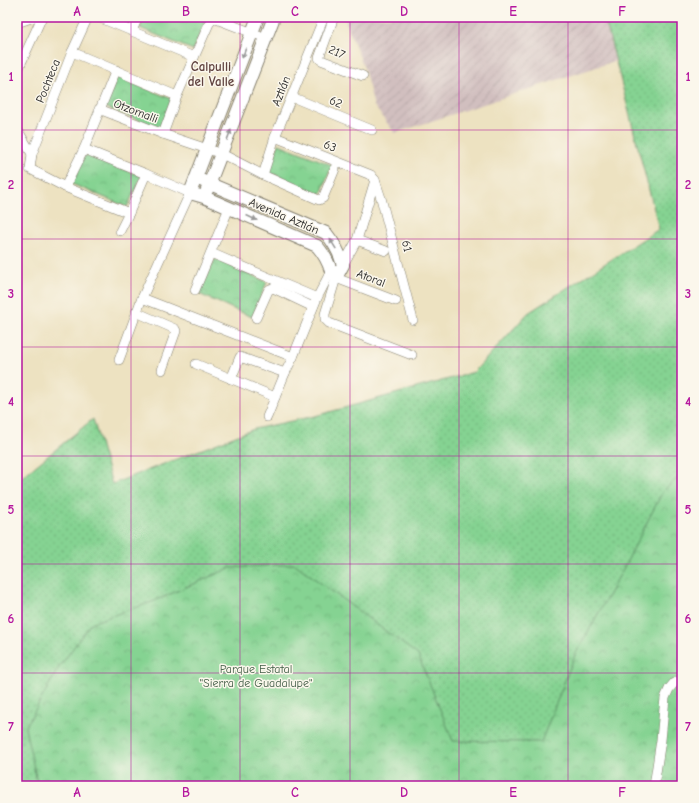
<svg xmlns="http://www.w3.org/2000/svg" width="699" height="803" viewBox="0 0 699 803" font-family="'Comic Neue',sans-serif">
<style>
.industrial{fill:url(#industrial-furrows)}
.grass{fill:url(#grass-dots);stroke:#507857}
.park{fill:url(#park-crowns);stroke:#507857}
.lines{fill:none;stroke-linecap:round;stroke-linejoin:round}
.minor-casing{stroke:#847f6e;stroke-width:10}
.tertiary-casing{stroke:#847f6e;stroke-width:14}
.minor{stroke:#fff;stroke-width:9}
.tertiary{stroke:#fff;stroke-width:12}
.oneway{fill:#999}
.grid{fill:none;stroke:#b5179e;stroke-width:1;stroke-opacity:0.55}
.labels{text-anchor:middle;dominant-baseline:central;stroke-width:3;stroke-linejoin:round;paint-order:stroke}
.street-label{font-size:12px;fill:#1c1c1c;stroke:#fbf7ec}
.park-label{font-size:12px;fill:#415c45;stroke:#fbf7ec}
.neighbourhood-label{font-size:13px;font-weight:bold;fill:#604340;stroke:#fbf7ec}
.neatline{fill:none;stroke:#b5179e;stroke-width:1.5}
.grid-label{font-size:13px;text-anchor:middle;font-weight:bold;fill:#b5179e}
</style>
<defs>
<pattern id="industrial-furrows" width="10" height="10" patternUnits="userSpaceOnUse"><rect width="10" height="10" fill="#d1bfbf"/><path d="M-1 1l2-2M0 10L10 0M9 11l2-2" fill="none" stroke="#b3a4a4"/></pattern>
<pattern id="grass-dots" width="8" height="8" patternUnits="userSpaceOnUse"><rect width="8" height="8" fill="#85d392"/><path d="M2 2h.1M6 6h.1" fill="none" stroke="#72b57d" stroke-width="1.8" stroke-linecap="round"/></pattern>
<pattern id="park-crowns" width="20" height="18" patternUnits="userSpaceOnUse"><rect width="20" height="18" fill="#85d392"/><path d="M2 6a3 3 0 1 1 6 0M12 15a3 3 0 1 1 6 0" fill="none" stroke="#72b57d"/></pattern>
</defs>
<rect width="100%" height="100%" fill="#fbf7ec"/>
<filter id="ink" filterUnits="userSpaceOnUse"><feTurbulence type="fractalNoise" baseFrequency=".025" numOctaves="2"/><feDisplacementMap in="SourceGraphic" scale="8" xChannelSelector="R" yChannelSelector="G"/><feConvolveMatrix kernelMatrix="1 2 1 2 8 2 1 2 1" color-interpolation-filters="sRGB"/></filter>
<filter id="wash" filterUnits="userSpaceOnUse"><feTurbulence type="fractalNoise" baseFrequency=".012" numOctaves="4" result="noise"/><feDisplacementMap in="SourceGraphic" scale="16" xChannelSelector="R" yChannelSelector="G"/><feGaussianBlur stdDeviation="0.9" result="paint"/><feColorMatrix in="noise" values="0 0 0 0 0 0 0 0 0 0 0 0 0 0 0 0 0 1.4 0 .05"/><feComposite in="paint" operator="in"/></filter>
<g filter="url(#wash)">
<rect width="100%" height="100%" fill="#ede2c1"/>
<!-- industrial -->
<polygon class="industrial" points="344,17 604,17 615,61 395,133 374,106 364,68"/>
<!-- grass -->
<polygon class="grass" points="612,17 682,17 682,786 17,786 17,481 93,419 112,484 254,429 315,416 474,372 528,313 659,229 605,19"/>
<!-- park -->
<g class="park">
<polygon points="145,17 199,17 206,20 193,50 140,28"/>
<polygon points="117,77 172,99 160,128 105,107"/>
<polygon points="279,144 332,165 321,194 268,172"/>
<polygon points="85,155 142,176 127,207 72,184"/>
<polygon points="215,259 267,282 252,317 199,294"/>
<polygon points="682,474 682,786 38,786 25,728 58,669 91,623 152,602 230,568 295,564 418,655 453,741 541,742 575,655 622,571 663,491"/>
</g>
</g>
<g filter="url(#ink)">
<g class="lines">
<defs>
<g id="minor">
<polyline points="88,17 72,52 32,154 30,169 65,187 129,213"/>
<polyline points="98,17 194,57"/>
<polyline points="211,17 266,38"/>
<polyline points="334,17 319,58 321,60 363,76"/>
<polyline points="17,23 34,17"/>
<polyline points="132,31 138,17"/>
<polyline points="72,52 177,96"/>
<polyline points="17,72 42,17"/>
<polyline points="292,97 372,130"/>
<polyline points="99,109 163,134 222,154 263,175 319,200 323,198 335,169"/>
<polyline points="17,129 32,154"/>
<polyline points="163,134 177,96 212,17"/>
<polyline points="275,137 371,175 375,180 381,198 413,320"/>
<polyline points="84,149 146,174 190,193 142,298 119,360"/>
<polyline points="263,175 275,137 324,17"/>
<polyline points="65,187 84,149 116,70"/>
<polyline points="120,231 129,213 146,174"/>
<polyline points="357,240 386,251"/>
<polyline points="211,253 317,298"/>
<polyline points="343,265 357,240 375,180"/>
<polyline points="336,278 325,314 325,319 329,323 412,355"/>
<polyline points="336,278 396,301"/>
<polyline points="195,290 229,208"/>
<polyline points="142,298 293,357"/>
<polyline points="136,312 175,329 176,331 162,370"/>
<polyline points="256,318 268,291 270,289 273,288 313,307"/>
<polyline points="196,364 275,397"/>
<polyline points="231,379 240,357 285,373"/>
<polyline points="267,417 285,373 293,357 317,298 331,271 335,276"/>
<polyline points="654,786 661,740 665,698 669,689 674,683 682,680"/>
</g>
<g id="tertiary">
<path d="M258,17l-68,176 14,4 113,49c7,8 11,15 14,25"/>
<path d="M196,178l130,55c8,10 14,20 17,32l-7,13"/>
<polyline points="207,190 274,17"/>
</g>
</defs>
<!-- minor casing -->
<use href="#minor" class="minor-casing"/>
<!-- tertiary casing -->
<use href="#tertiary" class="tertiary-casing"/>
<!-- minor -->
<use href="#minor" class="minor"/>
<!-- tertiary -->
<use href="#tertiary" class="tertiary"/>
</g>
<!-- one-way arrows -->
<defs><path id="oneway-solid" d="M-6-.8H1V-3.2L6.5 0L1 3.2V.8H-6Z"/></defs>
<g class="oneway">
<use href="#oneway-solid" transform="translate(244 53) rotate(111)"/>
<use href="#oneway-solid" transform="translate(229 135) rotate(-69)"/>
<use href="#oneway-solid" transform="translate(252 218) rotate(24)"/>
<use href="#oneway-solid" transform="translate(333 244) rotate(-122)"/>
</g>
</g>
<!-- grid -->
<path class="grid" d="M131,17v769M240,17v769M350,17v769M459,17v769M568,17v769M17,130h665M17,239h665M17,347h665M17,456h665M17,564h665M17,673h665"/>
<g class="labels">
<!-- street labels -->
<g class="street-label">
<text transform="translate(337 52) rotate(24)">217</text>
<text transform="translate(48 81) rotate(-68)">Pochteca</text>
<text transform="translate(281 91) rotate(-68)">Aztlán</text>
<text transform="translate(336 102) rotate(22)">62</text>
<text transform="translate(136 111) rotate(21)">Otzomalli</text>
<text transform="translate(330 146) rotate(22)">63</text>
<text transform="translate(284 216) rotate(23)">Avenida Aztlán</text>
<text transform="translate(407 246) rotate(75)">61</text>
<text transform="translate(371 278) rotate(21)">Atoral</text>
</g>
<!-- park labels -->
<g class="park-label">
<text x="256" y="669">Parque Estatal<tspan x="256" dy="14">"Sierra de Guadalupe"</tspan></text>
</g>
<!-- neighbourhood labels -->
<g class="neighbourhood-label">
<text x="211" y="66">Calpulli<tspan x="211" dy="15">del Valle</tspan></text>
</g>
</g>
<!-- margin -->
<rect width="699" height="803" fill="none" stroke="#fbf7ec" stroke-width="44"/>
<rect x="22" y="22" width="655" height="759" class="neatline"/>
<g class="grid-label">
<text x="77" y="16">A</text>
<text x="186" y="16">B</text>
<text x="295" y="16">C</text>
<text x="404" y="16">D</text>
<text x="513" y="16">E</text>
<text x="622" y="16">F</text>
<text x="11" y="81">1</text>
<text x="688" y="81">1</text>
<text x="11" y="189">2</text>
<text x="688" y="189">2</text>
<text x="11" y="298">3</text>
<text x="688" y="298">3</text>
<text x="11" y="406">4</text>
<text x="688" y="406">4</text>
<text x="11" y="514">5</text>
<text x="688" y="514">5</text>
<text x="11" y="623">6</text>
<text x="688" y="623">6</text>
<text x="11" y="731">7</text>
<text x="688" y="731">7</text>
<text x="77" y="797">A</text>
<text x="186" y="797">B</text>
<text x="295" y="797">C</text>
<text x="404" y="797">D</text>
<text x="513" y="797">E</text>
<text x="622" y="797">F</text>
</g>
</svg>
